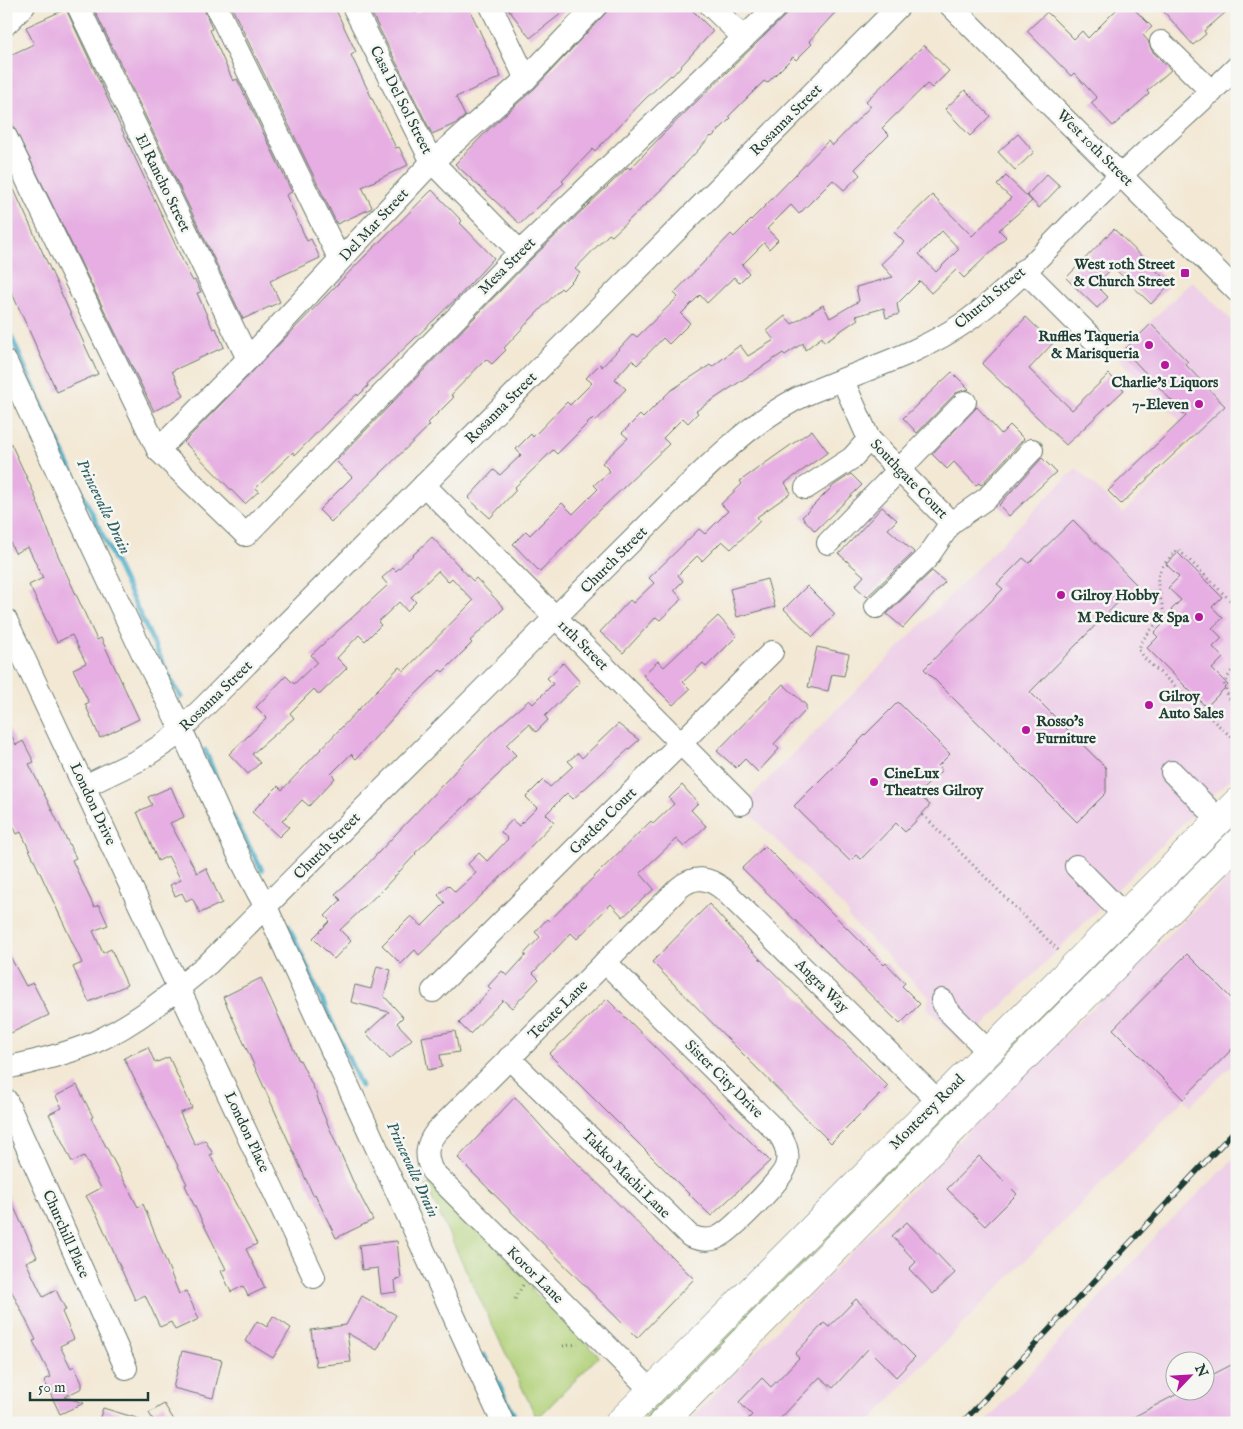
<svg xmlns="http://www.w3.org/2000/svg" width="1243" height="1429" viewBox="0 0 1243 1429" font-family="'IM FELL English',serif">
<style>
.built{fill:#eed0e8;fill-rule:evenodd}
.green{fill:#b0d077;stroke:#688656}
.lines{fill:none;stroke-linecap:round;stroke-linejoin:round}
.stream{stroke:#47abc6;stroke-width:5}
.building{fill:#e6aee2;fill-rule:evenodd}
.minor-casing{stroke:#69796c;stroke-width:24}
.major-casing{stroke:#69796c;stroke-width:29}
.path{stroke:#69796c;stroke-width:3;stroke-dasharray:1 4;stroke-linecap:butt}
.minor{stroke:#fff;stroke-width:22}
.major{stroke:#fff;stroke-width:28}
.rail-casing{stroke:#1f3d34;stroke-width:5.5}
.rail{stroke:#f6f6f2;stroke-width:4;stroke-dasharray:11;stroke-linecap:butt}
.poi-dot{fill:#b5179e;stroke:#f6f6f2;stroke-width:2}
.labels{text-anchor:middle;dominant-baseline:central;stroke-width:5;stroke-linejoin:round;paint-order:stroke}
.street-label{font-size:15px;fill:#1f3d34;stroke:#f6f6f2}
.poi-label{font-size:15px;font-weight:bold;fill:#1f3d34;stroke:#f6f6f2;text-anchor:end}
.water-label{font-size:16px;font-style:italic;fill:#2b5e60;stroke:#f6f6f2}
</style>
<rect width="100%" height="100%" fill="#f6f6f2"/>
<filter id="ink" filterUnits="userSpaceOnUse"><feTurbulence type="fractalNoise" baseFrequency=".02" numOctaves="2"/><feDisplacementMap in="SourceGraphic" scale="10" xChannelSelector="R" yChannelSelector="G"/><feConvolveMatrix kernelMatrix="1 2 1 2 8 2 1 2 1" color-interpolation-filters="sRGB"/></filter>
<filter id="wash" filterUnits="userSpaceOnUse"><feTurbulence type="fractalNoise" baseFrequency=".0096" numOctaves="4" result="noise"/><feDisplacementMap in="SourceGraphic" scale="20" xChannelSelector="R" yChannelSelector="G"/><feGaussianBlur stdDeviation="1.12" result="paint"/><feColorMatrix in="noise" values="0 0 0 0 0 0 0 0 0 0 0 0 0 0 0 0 0 1.4 0 .05"/><feComposite in="paint" operator="in"/></filter>
<g filter="url(#wash)">
<rect width="100%" height="100%" fill="#f3e8d4"/>
<!-- built -->
<g class="built">
<polygon points="1192,281 1237,326 1237,773 1183,823 964,1045 927,1008 929,997 848,917 848,912 742,806 1076,468 1123,513 1198,439 1116,355"/>
<polygon points="1237,870 1237,1060 1191,1105 1184,1099 902,1386 869,1423 687,1423 1010,1088"/>
<path d="M1237,1156v267h-253l180,-196zM1176,1362h30v30h-30z"/>
</g>
<!-- green -->
<g class="green">
<polygon points="1062,993 1066,996 649,1422 641,1423 649,1411"/>
<polygon points="432,1183 533,1285 532,1290 599,1356 537,1419 426,1186"/>
</g>
<g class="lines">
<!-- stream -->
<g class="stream">
<polyline points="6,325 60,446 173,684 181,697"/>
<polyline points="205,750 226,802"/>
<polyline points="232,815 262,870"/>
<polyline points="288,925 361,1086"/>
<polyline points="484,1355 518,1423"/>
</g>
</g>
<g id="blocks">
<!-- building -->
<g class="building">
<polygon points="100,6 203,6 212,29 210,30 233,81 237,79 292,192 286,195 307,241 311,239 320,258 270,281 280,302 243,319 94,9"/>
<polygon points="231,6 334,6 356,52 351,55 396,148 399,147 408,165 362,187 372,207 370,209 337,224"/>
<polygon points="368,6 412,6 415,13 430,6 468,6 501,77 456,97 465,116 457,123 432,134"/>
<polygon points="506,6 571,6 530,38"/>
<polygon points="612,6 688,6 713,31 672,76 671,75 645,99 595,151 593,149 562,181 564,183 520,224 455,164 489,129 535,88"/>
<polygon points="795,6 841,6 809,41 812,44 796,60 793,57 767,83 764,81 729,116 731,118 712,137 711,136 664,187 612,236 609,234 575,269 580,273 563,290 561,288 530,320 504,348 506,350 492,364 486,359 451,395 454,397 428,423 430,425 331,522 319,510 352,477 336,461 529,261 628,167 630,169 663,134"/>
<polygon points="1120,6 1131,6 1152,27 1143,35 1148,41 1152,51 1171,70 1147,91 1149,94 1113,126 1091,103 1097,98 1074,73 1071,76 1027,31 1047,12 1074,39 1082,31 1088,38"/>
<polygon points="1159,6 1233,6 1204,31 1206,34 1193,45"/>
<polygon points="66,9 189,274 193,281 195,280 201,292 197,293 213,329 216,328 224,347 172,371 184,396 154,411 6,111 6,57 34,44 26,27"/>
<polygon points="924,45 949,71 932,88 927,84 882,128 889,135 855,169 860,175 844,190 833,180 799,214 791,205 767,229 778,240 769,249 764,243 742,265 749,273 739,283 734,277 707,303 700,295 681,314 690,323 669,344 663,338 637,365 632,360 615,379 626,389 596,421 593,418 557,454 553,450 514,488 516,490 490,518 468,498 494,470 500,475 521,455 516,449 531,434 533,437 567,402 570,405 592,383 586,378 600,364 602,367 633,334 637,337 678,297 674,293 731,234 734,237 764,207 828,141 832,146 871,106 866,101"/>
<polygon points="965,90 990,116 970,136 945,109"/>
<polygon points="1018,134 1034,152 1015,170 998,152"/>
<polygon points="6,172 98,374 57,392 6,280"/>
<polygon points="1047,174 1060,186 1039,208 1027,195"/>
<path d="M1006,176l26,25 -33,29 7,7 -42,41 -8,-8 -25,23 -11,-12 -23,23 2,10 -13,4 -2,-10 -28,8 2,3 -34,23 -2,-5 -17,13 -2,-7 -18,12 -2,-2 -87,58 2,2 -10,10 -5,-5 -20,20 6,6 -68,65 -61,63 -27,-28 13,-13 4,4 32,-32 11,11 25,-25 -4,-4 16,-14 -8,-8 26,-25 -6,-5 18,-18 3,3 27,-27 40,-26 2,2 28,-22 8,11 26,-16 -7,-9 18,-15 7,8 31,-19 7,13 29,-17 -3,-14 37,-10 -12,-13 23,-22 -10,-10 38,-37 40,41 39,-38 -14,-13zM942,231l17,18 -23,23 -17,-18z"/>
<polygon points="432,190 462,221 460,223 494,258 459,296 367,384 368,386 358,396 357,394 337,412 295,455 293,452 256,488 259,491 245,504 184,442 365,256"/>
<polygon points="1114,229 1170,284 1151,304 1113,267 1096,285 1108,297 1097,308 1066,278"/>
<polygon points="1026,317 1053,343 1029,369 1072,410 1109,374 1124,390 1066,445 982,364"/>
<polygon points="1151,324 1188,362 1185,364 1225,406 1121,504 1108,491 1186,416 1124,350"/>
<polygon points="952,372 969,389 956,393 917,433 903,418"/>
<polygon points="977,407 1001,434 1010,425 1024,439 981,485 979,483 976,485 954,462 947,469 932,454"/>
<polygon points="812,430 828,452 785,483 791,493 757,517 760,521 731,549 722,541 702,561 697,556 678,575 683,581 674,590 682,599 660,620 656,617 623,653 600,632 630,600 633,603 654,583 649,578 699,529 705,534 728,511 721,504 742,484 740,481"/>
<polygon points="6,433 33,491 56,551 97,640 101,638 139,719 100,738 85,704 89,703 73,669 86,663 72,635 57,642 29,585 43,578 28,547 15,553 6,533"/>
<polygon points="1042,458 1056,472 1009,516 999,505"/>
<polygon points="851,474 862,485 815,531 802,517 833,486"/>
<polygon points="882,507 897,520 888,529 914,552 867,597 855,586 864,576 839,554"/>
<polygon points="1073,520 1136,584 1030,692 1106,768 1106,793 1077,822 924,669 1003,589 997,584 1023,558 1029,563"/>
<polygon points="432,537 473,581 476,578 504,608 470,641 472,643 443,672 440,670 400,710 356,759 351,754 331,774 335,778 309,806 302,800 282,821 289,827 279,837 252,812 278,786 282,790 399,667 404,671 473,601 452,578 448,582 438,571 411,597 416,602 407,611 399,602 378,622 381,625 365,641 359,635 337,658 347,668 319,695 314,689 290,713 294,718 252,754 260,763 248,774 229,754 267,718 256,707 286,676 294,684 317,662 311,655 388,585 382,578 393,568 396,571"/>
<polygon points="1178,553 1222,597 1212,607 1223,618 1212,628 1222,638 1213,647 1223,658 1212,669 1228,685 1206,707 1147,648 1158,637 1154,633 1174,613 1171,610 1181,600 1168,588 1179,577 1166,564"/>
<polygon points="932,571 945,582 903,628 887,614"/>
<polygon points="767,579 775,607 737,617 730,589"/>
<polygon points="807,586 835,614 813,637 784,609"/>
<polygon points="718,616 737,636 706,667 703,663 683,682 690,689 673,705 643,675 658,661 664,667"/>
<polygon points="817,647 849,654 844,676 832,674 828,691 808,687"/>
<polygon points="563,663 580,682 545,716 548,720 536,732 529,724 506,745 516,755 499,774 415,853 416,854 382,890 340,930 351,941 334,959 313,938 330,921 325,916 341,900 335,894 363,869 492,732 529,700 533,704 553,684 547,678"/>
<polygon points="783,684 806,705 806,710 774,744 779,749 758,772 745,759 736,768 717,751"/>
<polygon points="898,702 950,754 938,766 942,770 918,794 930,805 914,823 905,832 896,823 861,859 856,855 850,861 794,806"/>
<polygon points="6,723 16,745 23,741 34,762 29,764 76,858 72,860 94,907 99,905 108,925 93,931 103,953 111,949 127,985 89,1002 73,967 82,963 21,832 17,834 6,811"/>
<polygon points="618,724 639,740 573,799 567,793 546,814 554,822 508,870 419,955 415,950 401,964 382,945 411,916 422,926 445,903 438,895 448,885 455,892 476,873 468,864 479,853 487,861 508,839 501,832 512,820 519,826 537,808 526,797 543,780 550,787 573,766 568,761 578,753 582,758"/>
<polygon points="682,785 698,803 691,810 706,826 684,847 676,839 640,873 654,889 623,917 611,904 577,939 571,933 533,973 539,979 512,1008 503,1000 470,1034 459,1023 491,989 488,986 502,971 507,976 526,955 524,954 540,937 535,932 547,919 549,921 651,821 653,824 674,804 669,798"/>
<polygon points="171,787 184,817 170,823 197,873 206,868 222,903 200,913 192,898 186,901 182,893 175,896 170,885 181,880 168,856 158,861 137,812 152,805 148,797"/>
<polygon points="765,846 884,965 886,963 905,983 902,986 920,1004 900,1024 742,868"/>
<polygon points="709,904 743,942 888,1086 831,1143 652,962"/>
<polygon points="6,949 26,986 33,983 49,1015 11,1033 6,1023"/>
<polygon points="1187,954 1237,1004 1237,1044 1183,1099 1113,1029"/>
<polygon points="377,966 391,970 384,996 403,1017 397,1023 412,1039 390,1059 366,1033 389,1012 351,1002 355,985 371,989"/>
<polygon points="261,978 299,1061 300,1060 316,1093 322,1111 355,1186 373,1220 336,1238 315,1194 313,1195 223,997"/>
<polygon points="607,999 770,1161 711,1216 549,1054"/>
<polygon points="455,1031 459,1052 440,1055 442,1067 428,1070 422,1037"/>
<polygon points="148,1047 155,1063 169,1057 192,1108 180,1113 195,1145 205,1140 213,1154 210,1155 257,1244 246,1249 265,1288 248,1296 243,1286 231,1292 221,1271 226,1269 193,1203 185,1185 187,1184 124,1058"/>
<polygon points="77,1085 93,1117 91,1118 138,1207 143,1204 179,1294 186,1291 199,1319 175,1330 171,1322 160,1327 145,1295 135,1300 98,1217 86,1196 101,1188 84,1156 72,1162 49,1114 62,1108 56,1096"/>
<polygon points="515,1097 549,1135 694,1279 637,1338 458,1158"/>
<polygon points="979,1156 1017,1194 985,1226 947,1189"/>
<polygon points="6,1190 37,1257 26,1262 43,1297 56,1290 66,1310 62,1312 74,1339 60,1346 71,1368 74,1366 82,1383 82,1388 64,1397 84,1403 60,1414 44,1380 51,1377 33,1341 36,1340 6,1280"/>
<polygon points="907,1222 955,1273 933,1294 909,1269 916,1262 892,1236"/>
<polygon points="397,1241 401,1279 395,1280 396,1292 381,1294 378,1268 362,1270 359,1245"/>
<polygon points="362,1296 396,1315 377,1350 347,1333 351,1362 316,1366 311,1330 346,1325"/>
<polygon points="856,1299 915,1357 896,1377 868,1349 833,1388 820,1377 776,1423 744,1423 752,1415 739,1402 762,1378 771,1387 799,1358 795,1354 824,1323 829,1327"/>
<polygon points="273,1316 291,1328 273,1358 245,1341 257,1321 267,1327"/>
<polygon points="182,1351 222,1360 213,1398 173,1388"/>
<polygon points="1237,1362 1237,1423 1122,1423 1181,1392 1206,1392 1206,1378"/>
<polygon points="164,1404 176,1423 155,1423 149,1413"/>
<polygon points="103,1408 140,1419 140,1423 98,1423"/>
</g>
</g>
</g>
<g filter="url(#ink)">
<use href="#blocks" fill-opacity="0" stroke="#69796c" stroke-width="1"/>
<g class="lines">
<defs>
<g id="minor">
<polyline points="78,6 248,359"/>
<polyline points="216,6 340,260"/>
<polyline points="353,6 432,162 520,252"/>
<polyline points="491,6 526,79"/>
<polyline points="711,6 744,38"/>
<polyline points="951,6 1237,291"/>
<polyline points="6,24 24,6"/>
<polyline points="1161,42 1212,92"/>
<polyline points="6,137 158,450 246,535 520,252 777,6"/>
<polyline points="1024,270 1097,343"/>
<path d="M6,362l137,292c46,82 77,172 123,253l237,516"/>
<polyline points="843,381 869,439 951,523"/>
<polyline points="158,450 248,359 432,162 526,79 596,6"/>
<polyline points="424,485 741,804"/>
<polyline points="806,488 852,458 869,439"/>
<polyline points="828,543 965,402"/>
<polyline points="876,607 927,558 951,523 987,498 1032,450"/>
<polyline points="6,620 314,1277"/>
<polyline points="1172,772 1219,820"/>
<polyline points="85,786 139,760 171,739 205,706 899,6"/>
<polyline points="1076,866 1123,914"/>
<polyline points="433,991 772,652"/>
<polyline points="942,1000 946,1009 988,1051"/>
<path d="M509,1058l181,178c10,4 20,6 30,0 12,-6 63,-57 66,-70 4,-12 0,-22 -7,-32l-174,-172"/>
<path d="M6,1068c30,-7 61,-14 89,-26 42,-19 79,-50 114,-79l469,-468c40,-38 79,-79 131,-102 53,-23 109,-38 158,-72 47,-34 88,-81 129,-122 46,-45 95,-87 141,-132"/>
<polyline points="6,1100 126,1368"/>
<path d="M651,1390l-219,-219c-7,-15 -6,-26 4,-39l243,-244c15,-13 30,-11 45,2l214,211"/>
</g>
<g id="major">
<polyline points="619,1423 1237,802"/>
<polyline points="662,1423 1237,843"/>
</g>
</defs>
<!-- minor casing -->
<use href="#minor" class="minor-casing"/>
<!-- major casing -->
<use href="#major" class="major-casing"/>
<!-- path -->
<g class="path">
<path d="M1237,607l-59,-58c-28,29 -21,28 -14,65l-23,28 -2,8 7,10 91,82"/>
<polyline points="1237,663 1224,683 1228,696 1237,712"/>
<polyline points="923,815 1059,951"/>
<polyline points="515,1299 523,1285"/>
<polyline points="563,1346 578,1344"/>
</g>
<!-- minor -->
<use href="#minor" class="minor"/>
<!-- major -->
<use href="#major" class="major"/>
<defs>
<polyline id="rail" points="962,1423 1237,1128"/>
</defs>
<!-- rail casing -->
<use href="#rail" class="rail-casing"/>
<!-- rail -->
<use href="#rail" class="rail"/>
</g>
</g>
<!-- markers -->
<g class="poi-dot">
<rect x="1180" y="268" width="10" height="10" rx="2.5"/>
<circle cx="1149" cy="345" r="5"/>
<circle cx="1165" cy="365" r="5"/>
<circle cx="1199" cy="404" r="5"/>
<circle cx="1061" cy="595" r="5"/>
<circle cx="1199" cy="617" r="5"/>
<circle cx="1149" cy="705" r="5"/>
<circle cx="1026" cy="730" r="5"/>
<circle cx="874" cy="782" r="5"/>
</g>
<g class="labels">
<!-- street labels -->
<g class="street-label">
<text transform="translate(401 100) rotate(63)">Casa Del Sol Street</text>
<text transform="translate(786 120) rotate(-45)">Rosanna Street</text>
<text transform="translate(1095 148) rotate(45)">West 10th Street</text>
<text transform="translate(163 183) rotate(64)">El Rancho Street</text>
<text transform="translate(374 225) rotate(-47)">Del Mar Street</text>
<text transform="translate(507 266) rotate(-45)">Mesa Street</text>
<text transform="translate(990 298) rotate(-40)">Church Street</text>
<text transform="translate(501 408) rotate(-45)">Rosanna Street</text>
<text transform="translate(909 479) rotate(46)">Southgate Court</text>
<text transform="translate(614 560) rotate(-45)">Church Street</text>
<text transform="translate(583 645) rotate(45)">11th Street</text>
<text transform="translate(216 696) rotate(-44)">Rosanna Street</text>
<text transform="translate(93 804) rotate(65)">London Drive</text>
<text transform="translate(603 821) rotate(-45)">Garden Court</text>
<text transform="translate(327 846) rotate(-45)">Church Street</text>
<text transform="translate(822 986) rotate(45)">Angra Way</text>
<text transform="translate(558 1010) rotate(-45)">Tecate Lane</text>
<text transform="translate(724 1079) rotate(45)">Sister City Drive</text>
<text transform="translate(927 1112) rotate(-45)">Monterey Road</text>
<text transform="translate(247 1132) rotate(65)">London Place</text>
<text transform="translate(626 1174) rotate(45)">Takko Machi Lane</text>
<text transform="translate(66 1234) rotate(66)">Churchill Place</text>
<text transform="translate(535 1275) rotate(45)">Koror Lane</text>
</g>
<!-- poi labels -->
<g class="poi-label">
<text x="1175" y="264">West 10th Street<tspan x="1175" dy="17">&amp; Church Street</tspan></text>
<text x="1139" y="336">Ruffles Taqueria<tspan x="1139" dy="17">&amp; Marisqueria</tspan></text>
<text x="1165" y="382" text-anchor="middle">Charlie's Liquors</text>
<text x="1189" y="404">7-Eleven</text>
<text x="1071" y="595" text-anchor="start">Gilroy Hobby</text>
<text x="1189" y="617">M Pedicure &amp; Spa</text>
<text x="1159" y="696" text-anchor="start">Gilroy<tspan x="1159" dy="17">Auto Sales</tspan></text>
<text x="1036" y="721" text-anchor="start">Rosso’s<tspan x="1036" dy="17">Furniture</tspan></text>
<text x="884" y="773" text-anchor="start">CineLux<tspan x="884" dy="17">Theatres Gilroy</tspan></text>
</g>
<!-- water labels -->
<g class="water-label">
<text transform="translate(103 507) rotate(64)">Princevalle Drain</text>
<text transform="translate(412 1170) rotate(65)">Princevalle Drain</text>
</g>
</g>
<!-- margin -->
<rect width="1243" height="1429" fill="none" stroke="#f6f6f2" stroke-width="25"/>
<!-- north arrow -->
<g transform="translate(1190 1376) rotate(65)"><circle r="24" fill="#f6f6f2" stroke="#a0aca6"/>
<path d="M0-4L9 19L0 12L-9 19Z" fill="#b5179e"/>
<text y="-8" font-size="14" font-weight="bold" text-anchor="middle" fill="#1f3d34">N</text>
</g>
<!-- scale -->
<path d="M30 1392v8h118v-8" fill="none" stroke="#1f3d34" stroke-width="2.5"/>
<text x="38" y="1392" font-size="15" fill="#1f3d34" stroke="#f6f6f2" stroke-width="4" paint-order="stroke">50 m</text>
</svg>
